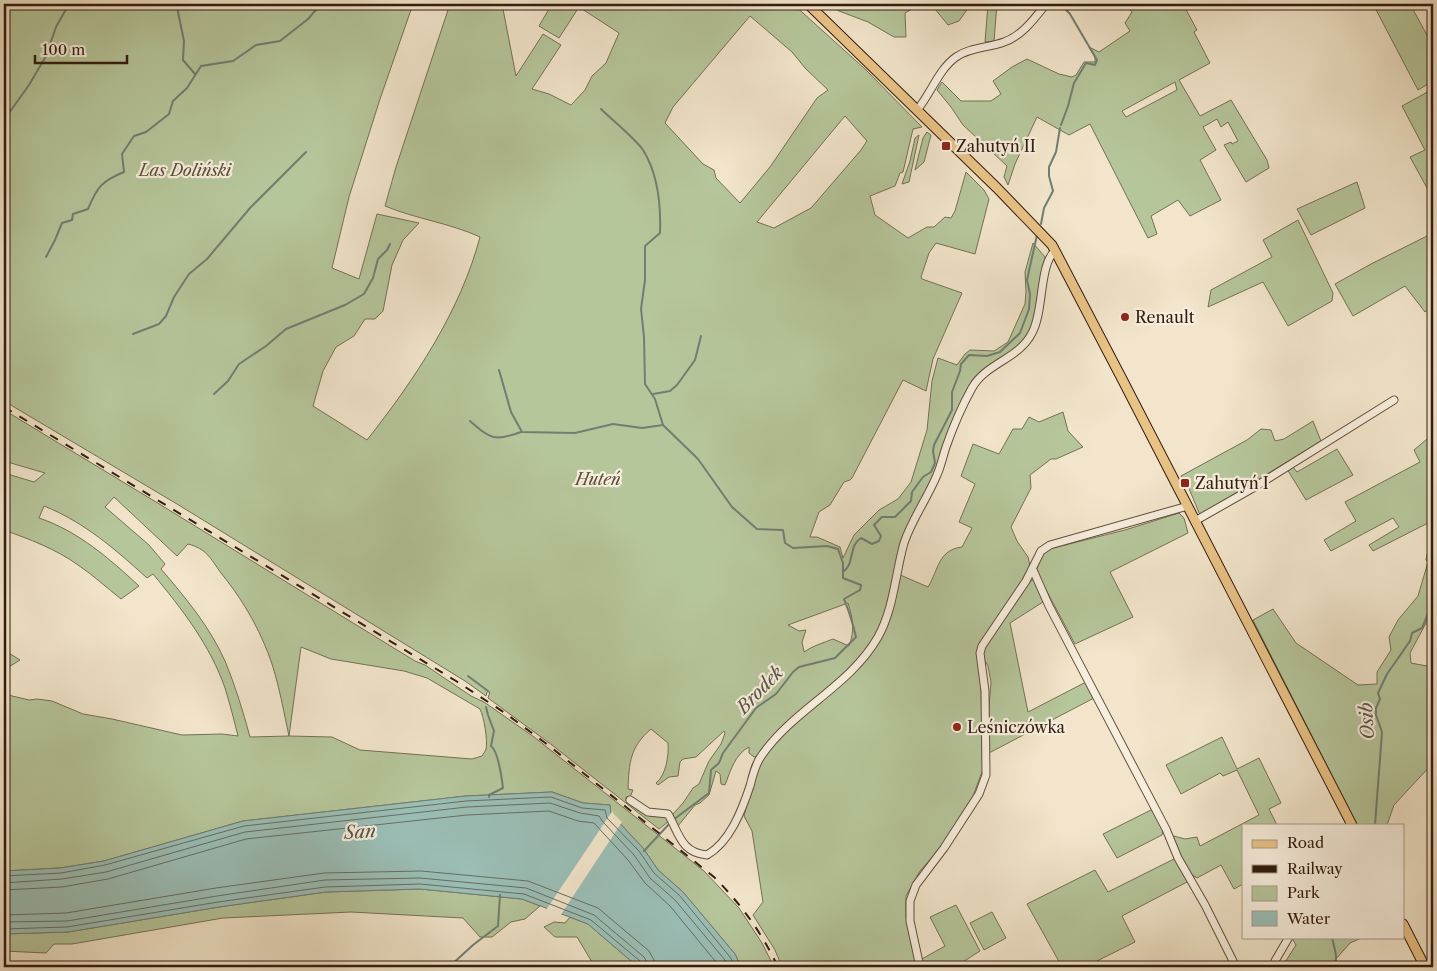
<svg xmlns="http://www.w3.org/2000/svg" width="1437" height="971" viewBox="0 0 1437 971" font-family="'Libre Caslon Text',serif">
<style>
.green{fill:#b6c69b;stroke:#747154;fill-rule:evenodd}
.water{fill:#9bbfb7;stroke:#717e73}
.pier{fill:#f2e5cb}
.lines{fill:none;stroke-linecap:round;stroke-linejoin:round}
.shore{stroke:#676e62;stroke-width:1}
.stream{stroke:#717e73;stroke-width:2}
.minor-casing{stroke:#634e3d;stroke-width:9}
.major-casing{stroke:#331c0e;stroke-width:11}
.minor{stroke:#f7eedd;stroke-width:7}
.major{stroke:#e9c286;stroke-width:9}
.rail{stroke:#331c0e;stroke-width:2;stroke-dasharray:9 9;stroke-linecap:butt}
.poi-dot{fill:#8f2418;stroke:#f7eedd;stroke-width:2}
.labels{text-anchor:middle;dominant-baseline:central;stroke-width:4.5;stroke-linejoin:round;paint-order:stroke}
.poi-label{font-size:16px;fill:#331c0e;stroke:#f7eedd;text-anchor:start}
.park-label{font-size:16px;font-style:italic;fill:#5a4f38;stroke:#f7eedd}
.water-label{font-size:18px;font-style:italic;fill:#575549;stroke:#f7eedd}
</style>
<rect width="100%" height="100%" fill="#f2e5cb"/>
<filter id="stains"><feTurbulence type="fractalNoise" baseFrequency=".004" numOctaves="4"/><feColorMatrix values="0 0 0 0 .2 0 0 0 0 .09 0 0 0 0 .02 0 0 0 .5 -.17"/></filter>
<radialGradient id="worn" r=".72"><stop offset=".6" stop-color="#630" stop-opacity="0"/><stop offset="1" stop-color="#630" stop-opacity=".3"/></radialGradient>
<!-- green -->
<g class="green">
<path d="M4,4h409l-33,95 -31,98 -17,71 27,11 18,-65 42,9 -16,17 -3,7 -8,18 -9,46 -8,8h-10l-11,17 -18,11 -13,24 -10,35 54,34c48,-61 93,-128 113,-203 -30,-14 -64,-18 -95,-31l11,-39 54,-163h52l14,72 27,-42 18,11 -29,44 17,5 22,11 14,-15 7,-14 14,-13 13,-30 -40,-26 -20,31 -20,-12 13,-22h241l72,65 57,58 -9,2 -10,43 -3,1 -5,13 -25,10 5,19 33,23 19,-11h7l11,-10 6,1 4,-7 11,-39 18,18 5,9 -14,55 -39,-11 -7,10 -8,24 1,2 40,14 -29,66 -7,32 -23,-11 -51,98 -2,2 -6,2 -14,23 -11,7 -9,25h7l23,10 3,11 11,-23 25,-25 19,-11 13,-17 16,-52 5,-49 6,-23 19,7 8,-11 5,-4 24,1 14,-9 17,-38 1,-12 -1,-20 8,-29 12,14 -9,62 -13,24 -45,33 -40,94 -23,41 -28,100 -16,35 -30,39 28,-28 17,-30 12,-53 30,13c11,-18 10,-37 34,-40l10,-19 -13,-6 16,-38 -14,-8 12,-32 26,10 14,-25h9l7,-12 10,5 24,-10 5,19 15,16 -27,12h-5l-21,16 1,13 -20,39 6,14 11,16 2,9 -10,18 -40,61 3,124 -10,27 -18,30 -13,20 -22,25 -14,25v21l11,50h-135l-7,-17 -22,-35 10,-13 -11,-71 -8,-15 15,-60 -5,1 -5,-4v-6c-14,7 -19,25 -24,38l-4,-1 -1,-10 -4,-3 -7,24 -9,8 -5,2 -17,21h-1l-5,-11 11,-12 10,-15 6,-4 10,-23 12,-17 4,-11 -1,-2 -28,26 -13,2 -3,3 -2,14 -9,1 -11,8 -2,-2c10,-8 13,-27 12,-40l-17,-14c-21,18 -22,34 -23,60l5,1 -3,7h-4v4l19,12 22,3 2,5 -10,8 -107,-84 -64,-47 2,-6h-3l-1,4 -21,-15 -288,-177 -173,-103zM750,16l42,36 13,16 23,22 -11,8 -47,69 -30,36 -24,-25 -2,-8 -11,-6 -38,-41 8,-16zM845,116l22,25 -6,9 -50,58 -37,20 -17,-6zM848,603c5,16 7,27 1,43l-16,-7c-10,4 -21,7 -29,13l-2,-10 4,-12 -7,1 -11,-6z"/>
<polygon points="829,4 921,4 905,13 906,37 894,37 868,22 839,11"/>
<polygon points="931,4 971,4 959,21 948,25"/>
<polygon points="988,4 997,4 994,41 985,42"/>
<path d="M1125,4h58l14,26 -3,2 16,31 -31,17 21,36 31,-16 36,60 2,8 -23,14 -22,-37 7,-3 1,2 6,-3 -10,-19 -7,5 -4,-8 -14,8 13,23 -16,10 21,40 -31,16 -12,-16 -27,16 6,18 -9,4 -58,-114 -21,11 -32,-18 -22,47 -7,21 -4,-8 3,-11 -44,-41 -12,-18 -14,-17 5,-8 19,19h30l10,-7 -8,-13 19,-14 15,-8 32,15 13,3 4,-2 8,-13h11v-5l-6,-10 10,5 31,-21 -5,-8 7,-11zM1175,82l2,8 -51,27 -4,-6z"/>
<polygon points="1373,4 1391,4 1392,5 1410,4 1433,46 1433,81 1418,90"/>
<polygon points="1433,89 1433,196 1432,197 1410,157 1425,150 1402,106"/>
<polygon points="927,132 931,135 924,162 915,170 923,138"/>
<polygon points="919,135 909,182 902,184 910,161 915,138"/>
<polygon points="1357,182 1365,208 1311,235 1297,209"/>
<polygon points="1298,220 1333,293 1332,301 1288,326 1263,282 1208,307 1211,290 1272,257 1263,240"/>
<polygon points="1433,233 1433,306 1425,312 1405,286 1353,316 1335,284 1371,264"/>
<path d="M4,410l152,92 259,159 10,4 46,31 13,6 50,35 170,134 35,37 23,35 12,24h-33l-6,-13 -52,-62 -25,-22 -15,-22 -32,-34 -1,-9 -27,-2 -31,-11 -86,4 -223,25 -139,40 -44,7 -56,3v-177l25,6 8,-1 15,2 31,13 29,5 70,16 40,-1 16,2c-4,-16 -8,-32 -13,-48 -15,-43 -43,-79 -72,-114l-6,4c-32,-29 -63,-56 -103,-72l-5,12c39,13 71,41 100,68l-18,13c-14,-11 -28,-24 -43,-34 -22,-16 -49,-26 -74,-35v-57l30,9 11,-9 -41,-12zM114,497l63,59 11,-12c19,5 22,14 33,29 17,21 31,43 42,68 14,30 19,63 26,95l-39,1c-7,-26 -15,-52 -25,-76 -15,-34 -40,-64 -64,-92l4,-5 -16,-19 -44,-38zM301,647l30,12 73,12 23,7 53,31c4,8 8,32 6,40 -1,3 -3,5 -4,7l-10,3 -112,-9 -28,-13 -43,-1z"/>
<polygon points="1313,421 1321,441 1200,515 1188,486 1181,476 1247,440 1261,429 1271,430 1275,441 1284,439"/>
<polygon points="1433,434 1433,524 1430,522 1373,551 1369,545 1399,527 1393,518 1331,551 1324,540 1356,521 1345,502 1420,462 1414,450"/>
<polygon points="1337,449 1353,475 1306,500 1287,469 1292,466 1297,472"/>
<polygon points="1179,513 1184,518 1188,533 1110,572 1133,617 1075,644 1036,571 1042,555 1049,549 1125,530"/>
<polygon points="1433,538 1433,610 1410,653 1411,663 1427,666 1433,671 1433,763 1394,805 1387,825 1357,825 1253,620 1273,609 1296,643 1358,685 1377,684 1377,672 1391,650 1389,637 1398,620 1418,596 1428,562 1426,560 1430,540"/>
<polygon points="1032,580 1035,581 1043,602 1010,623 1028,712 1086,682 1094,698 989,753 989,706 991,682 988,666 982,656 983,649 1028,583"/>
<polygon points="4,650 20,660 4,670"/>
<path d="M1222,737l15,32 22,-11 22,45 -12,6 8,16h-34v59l-9,5 -13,-24 -24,13c-14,-7 -20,-27 -25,-41l2,-1 11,3 12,-2 3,9 59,-31 -22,-45 -14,6 -3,-3 -39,21 -15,-29z"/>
<polygon points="1153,809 1163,829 1162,835 1117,858 1103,834"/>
<polygon points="1176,858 1189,881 1122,916 1135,942 1085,967 1062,967 1027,904 1095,870 1108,892"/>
<polygon points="420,889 522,899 540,906 525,919 511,922 492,937 480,937 463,918 351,912 223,918 72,944 54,944 46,953 4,951 4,934 68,932 219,907 326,892"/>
<polygon points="956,905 980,951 955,967 922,967 920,960 945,946 930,917"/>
<polygon points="992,912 1006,938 984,950 970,923"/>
<polygon points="570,917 588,924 638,967 595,967 577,937 555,937 544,927 554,922 565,923"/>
<polygon points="1294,937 1364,937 1350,943 1329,967 1282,967 1296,945 1293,940"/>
</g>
<!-- water -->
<polygon class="water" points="552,792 583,803 610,805 611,814 643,848 658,870 683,892 735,954 741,967 638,967 588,924 522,899 420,889 326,892 219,907 68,932 4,934 4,871 60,868 104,861 243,821 466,796"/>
<!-- pier -->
<polygon class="pier" points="613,810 613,813 622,822 560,916 546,910"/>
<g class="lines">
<!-- shore -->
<g class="shore">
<polyline points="4,876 61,873 105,865 244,826 466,801 551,797 582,808 605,810 607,818 639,851 654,873 680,896 730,957 736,967"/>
<polyline points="4,883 62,879 106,872 245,832 467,807 550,803 580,813 599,816 603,822 634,855 650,878 675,900 725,960 729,967"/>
<polyline points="4,890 62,887 108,879 246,839 467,815 549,811 578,821 594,823 628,860 645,883 670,906 720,967"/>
<polyline points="4,915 66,913 216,888 324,873 421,871 528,881 598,908 649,951 654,960 655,967"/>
<polyline points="4,922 67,921 217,896 325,880 420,878 526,888 594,915 644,957 647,962 648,967"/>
<polyline points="4,929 67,927 218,902 325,887 420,884 524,894 591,920 640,961 641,967"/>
</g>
<!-- stream -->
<g class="stream">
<polyline points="178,4 178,12 184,41 183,60 195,74"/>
<path d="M601,109c10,10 35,30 42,41 15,24 18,56 17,83l-15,13v34l-4,29 3,28 1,47 10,15 8,26 35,34 34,48 25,22 26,1 2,13 8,5 34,-2 11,3 5,14v9"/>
<polyline points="4,120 29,85 46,56 56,27 69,4"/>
<polyline points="1061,125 1068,106 1074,83 1086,63 1095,65 1097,60 1070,14 1061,4"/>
<polyline points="1041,224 1044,208 1053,191 1049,176 1049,167 1056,152 1060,128"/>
<path d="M46,257l9,-17 7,-17 10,-3 1,-6 15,-5c9,-22 14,-28 36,-37l-2,-18 12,-18 12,-4 23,-18 4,-13 14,-13 14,-22 32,-5 23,-16 24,-4 28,-22 13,-15"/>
<polyline points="133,334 159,324 166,316 174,297 189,274 207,259 250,208 306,152"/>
<polyline points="499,370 511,412 522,432 575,433 613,424 642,428 663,425"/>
<polyline points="214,394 228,381 239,364 266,346 286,329 345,305 364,294 373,278 378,259 387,250 390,244"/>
<polyline points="653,394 670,391 677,385 695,360 701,336"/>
<path d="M470,421c21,18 24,21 51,11"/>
<polyline points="468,676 488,691"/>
<path d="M486,707l2,8 6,16 -3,15c7,5 11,34 12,42l-14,7v2"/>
<path d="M673,820l36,-27 2,-23 8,-7 4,-10 33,-45 20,-14 17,-22 6,-5 36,-9 21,-21c-3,-13 -7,-26 -12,-38l16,-9 1,-5 -18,-7v-6c12,-8 5,-26 18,-34l11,6 7,-3 2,-5 -7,-11 8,-8h13l16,-16 1,-9 11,-15 8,-5 4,-9 -2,-12 1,-6 18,-35v-18l8,-21 1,-7 8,-9 18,1 13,-4 20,-19 9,-24 1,-15 -3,-14 10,-45"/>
<polyline points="1375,825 1382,732 1376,715 1376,708 1380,699 1378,693 1387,674 1410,641 1412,633 1422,628 1433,602"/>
<polyline points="644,851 670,823"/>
<path d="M1332,937c2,12 6,18 3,30"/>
<polyline points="449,967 473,945 498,926 500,895"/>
</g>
<defs>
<g id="minor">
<path d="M918,109c13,-16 21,-40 38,-52 14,-10 33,-9 48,-15 18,-6 31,-24 42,-38"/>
<polyline points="1195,521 1253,488 1394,400"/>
<polyline points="1033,570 1049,606 1166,829 1178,858 1205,905 1233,961"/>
<path d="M630,800l18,12 20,2c11,19 13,39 39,41 23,-13 35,-45 43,-69 3,-11 5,-22 12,-31 32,-46 88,-69 116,-118 16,-29 17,-62 26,-94 8,-24 23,-44 33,-68 4,-9 6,-19 9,-28 7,-20 16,-41 26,-59 14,-25 47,-29 60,-55 12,-21 7,-69 23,-82"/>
<polyline points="1275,961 1289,937"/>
<polyline points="920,967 910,921 910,901 916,885 944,848 979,794 986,775 985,691 980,653 982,646 1026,581 1041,551 1050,545 1188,506"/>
</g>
<g id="major">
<polyline points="808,4 997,188 1052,245 1121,377 1352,825"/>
<polyline points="1403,924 1425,967"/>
</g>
</defs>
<!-- minor casing -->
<use href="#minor" class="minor-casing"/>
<!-- major casing -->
<use href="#major" class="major-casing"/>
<!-- minor -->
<use href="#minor" class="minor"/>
<!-- major -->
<use href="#major" class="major"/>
<!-- rail -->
<path class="rail" d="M4,407l452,274 49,32 43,32 166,132c27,27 48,56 64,90"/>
</g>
<!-- markers -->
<g class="poi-dot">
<rect x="941" y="141" width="10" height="10" rx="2.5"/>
<circle cx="1125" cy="317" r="5"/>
<rect x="1180" y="478" width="10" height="10" rx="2.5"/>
<circle cx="957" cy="727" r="5"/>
</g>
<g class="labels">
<!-- poi labels -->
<g class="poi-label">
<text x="956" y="146">Zahutyń II</text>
<text x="1135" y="317">Renault</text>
<text x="1195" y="483">Zahutyń I</text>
<text x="967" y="727">Leśniczówka</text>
</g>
<!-- park labels -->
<g class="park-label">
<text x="185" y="170">Las Doliński</text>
<text x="598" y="479">Huteń</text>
</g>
<!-- water labels -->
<g class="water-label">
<text transform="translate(760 690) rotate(-46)">Brodek</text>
<text transform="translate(1367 721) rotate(-93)">Osib</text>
<text transform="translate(360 832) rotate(-4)">San</text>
</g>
</g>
<!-- margin -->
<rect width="1437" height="971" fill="none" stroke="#f2e5cb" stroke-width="20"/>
<rect x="5" y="5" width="1427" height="961" fill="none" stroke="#331c0e" stroke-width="2.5"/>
<rect x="10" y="10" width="1417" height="951" fill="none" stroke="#331c0e"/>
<!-- legend -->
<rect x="1242" y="824" width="162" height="115" fill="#f7eedd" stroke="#a99a8a"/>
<rect x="1252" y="840" width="25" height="8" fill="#e9c286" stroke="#a99a8a"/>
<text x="1287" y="848" font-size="15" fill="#331c0e">Road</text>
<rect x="1252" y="865" width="25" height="8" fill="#331c0e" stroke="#a99a8a"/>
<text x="1287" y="874" font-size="15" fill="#331c0e">Railway</text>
<rect x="1252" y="886" width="25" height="15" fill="#b6c69b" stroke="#a99a8a"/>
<text x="1287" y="898" font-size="15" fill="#331c0e">Park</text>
<rect x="1252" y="911" width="25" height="15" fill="#9bbfb7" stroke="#a99a8a"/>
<text x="1287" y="924" font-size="15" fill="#331c0e">Water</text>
<!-- scale -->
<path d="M35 55v8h92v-8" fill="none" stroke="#331c0e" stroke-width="2.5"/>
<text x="42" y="55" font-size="15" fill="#331c0e" stroke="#f7eedd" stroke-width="4" paint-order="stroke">100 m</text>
<rect width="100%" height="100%" filter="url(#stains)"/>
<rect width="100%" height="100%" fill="url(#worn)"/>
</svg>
